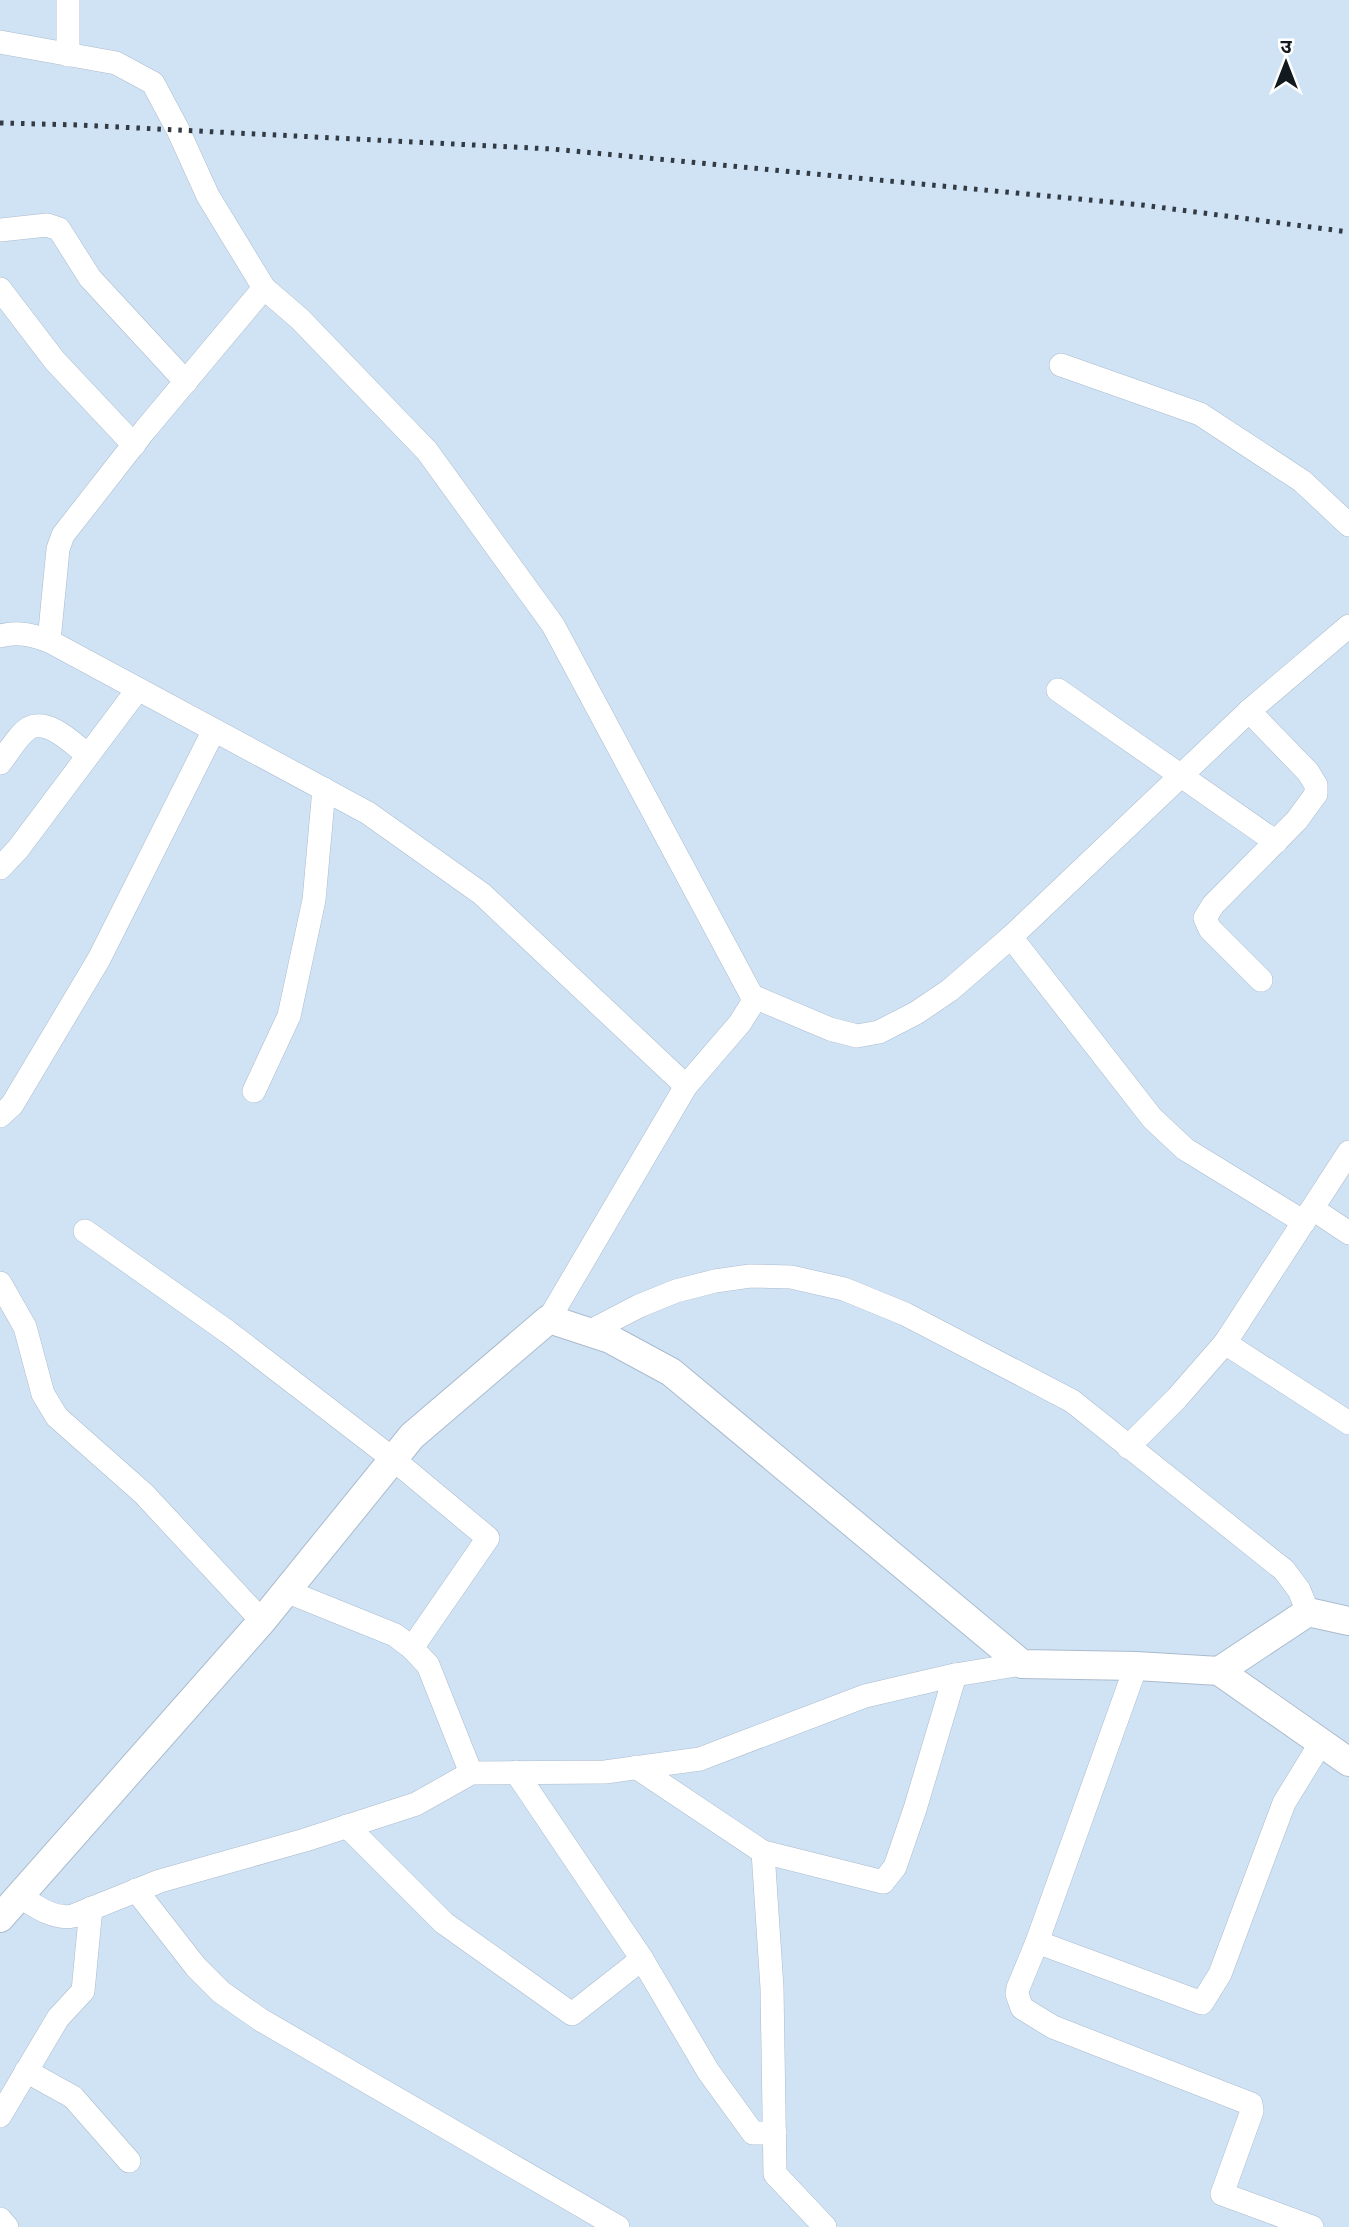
<svg xmlns="http://www.w3.org/2000/svg" width="1349" height="2227" viewBox="0 0 1349 2227" font-family="'Source Sans 3','Noto Sans Devanagari',sans-serif">
<style>
.lines{fill:none;stroke-linecap:round;stroke-linejoin:round}
.minor-casing{stroke:#aabbcd;stroke-width:24}
.tertiary-casing{stroke:#aabbcd;stroke-width:30}
.minor{stroke:#fff;stroke-width:23}
.tertiary{stroke:#fff;stroke-width:28}
.rail{stroke:#323b43;stroke-width:5;stroke-dasharray:3.5 7;stroke-linecap:butt}
</style>
<rect width="100%" height="100%" fill="#d0e3f5"/>
<g class="lines">
<defs>
<g id="minor">
<polyline points="68,0 68,55"/>
<path d="M0,42l116,21 37,20 25,47 30,66 56,92 -119,142 -82,105 -5,14 -9,92c-17,-6 -31,-10 -49,-5"/>
<polyline points="0,230 47,225 59,229 90,278 186,382"/>
<polyline points="264,288 300,319 427,451 553,625 752,996 752,1004 740,1023 686,1086 549,1319"/>
<polyline points="0,289 55,361 134,445"/>
<polyline points="1061,365 1200,414 1302,481 1349,525"/>
<polyline points="49,641 368,813 482,894 686,1086"/>
<polyline points="1058,690 1276,842"/>
<polyline points="1249,711 1308,772 1316,785 1316,794 1297,820 1213,905 1205,918 1210,929 1261,980"/>
<path d="M0,763c8,-10 18,-28 29,-35 20,-10 44,16 59,27"/>
<polyline points="0,868 18,849 138,689"/>
<polyline points="1011,937 1152,1118 1185,1149 1304,1222"/>
<polyline points="752,996 830,1029 857,1036 879,1032 916,1013 950,990 1011,937 1249,711 1349,626"/>
<polyline points="254,1091 289,1016 314,900 324,789"/>
<polyline points="0,1116 12,1105 99,959 214,730"/>
<polyline points="1313,1209 1349,1233"/>
<polyline points="85,1231 228,1332 393,1459 488,1538 412,1648"/>
<polyline points="0,1283 25,1327 43,1394 57,1417 144,1494 262,1621"/>
<polyline points="589,1332 639,1306 676,1291 715,1281 750,1276 791,1277 844,1289 905,1314 1072,1401 1284,1570 1299,1590 1308,1612"/>
<polyline points="1225,1343 1349,1423"/>
<polyline points="1128,1447 1177,1398 1225,1343 1349,1152"/>
<polyline points="286,1591 395,1635 412,1648 428,1665 471,1773"/>
<polyline points="1136,1666 1037,1942 1018,1988 1017,1994 1022,2008 1053,2027 1251,2104 1252,2111 1222,2194 1312,2227"/>
<polyline points="636,1767 763,1852 883,1882 895,1867 915,1809 955,1675"/>
<polyline points="516,1772 642,1959 708,2071 753,2133 775,2133"/>
<polyline points="347,1826 444,1923 572,2014 642,1959"/>
<polyline points="763,1852 772,1988 775,2174 825,2227"/>
<polyline points="136,1890 196,1967 221,1992 261,2020 618,2227"/>
<path d="M18,1895c16,10 35,25 55,21l87,-35 145,-41 111,-36 55,-31 134,-1 95,-13 165,-63 90,-21 67,-11"/>
<polyline points="1037,1942 1202,2003 1220,1974 1284,1803 1322,1741"/>
<polyline points="26,2071 73,2097 129,2161"/>
<polyline points="0,2116 58,2018 83,1991 91,1908"/>
<polyline points="0,2219 7,2227"/>
</g>
<g id="tertiary">
<polyline points="1219,1671 1308,1612 1349,1621"/>
<polyline points="0,1918 262,1621 412,1436 549,1319 610,1339 671,1372 1022,1664 1136,1666 1219,1671 1349,1762"/>
</g>
</defs>
<!-- minor casing -->
<use href="#minor" class="minor-casing"/>
<!-- tertiary casing -->
<use href="#tertiary" class="tertiary-casing"/>
<!-- minor -->
<use href="#minor" class="minor"/>
<!-- tertiary -->
<use href="#tertiary" class="tertiary"/>
<!-- rail -->
<polyline class="rail" points="0,123 79,125 552,149 1142,205 1349,232"/>
</g>
<!-- north arrow -->
<g transform="translate(1286 63)" stroke="#ffffff" stroke-width="5" paint-order="stroke">
<path d="M0-5L12 26L0 18L-12 26Z" fill="#12191f"/>
<text y="-10" font-size="19" font-weight="bold" text-anchor="middle" fill="#12191f">उ</text>
</g>
</svg>
